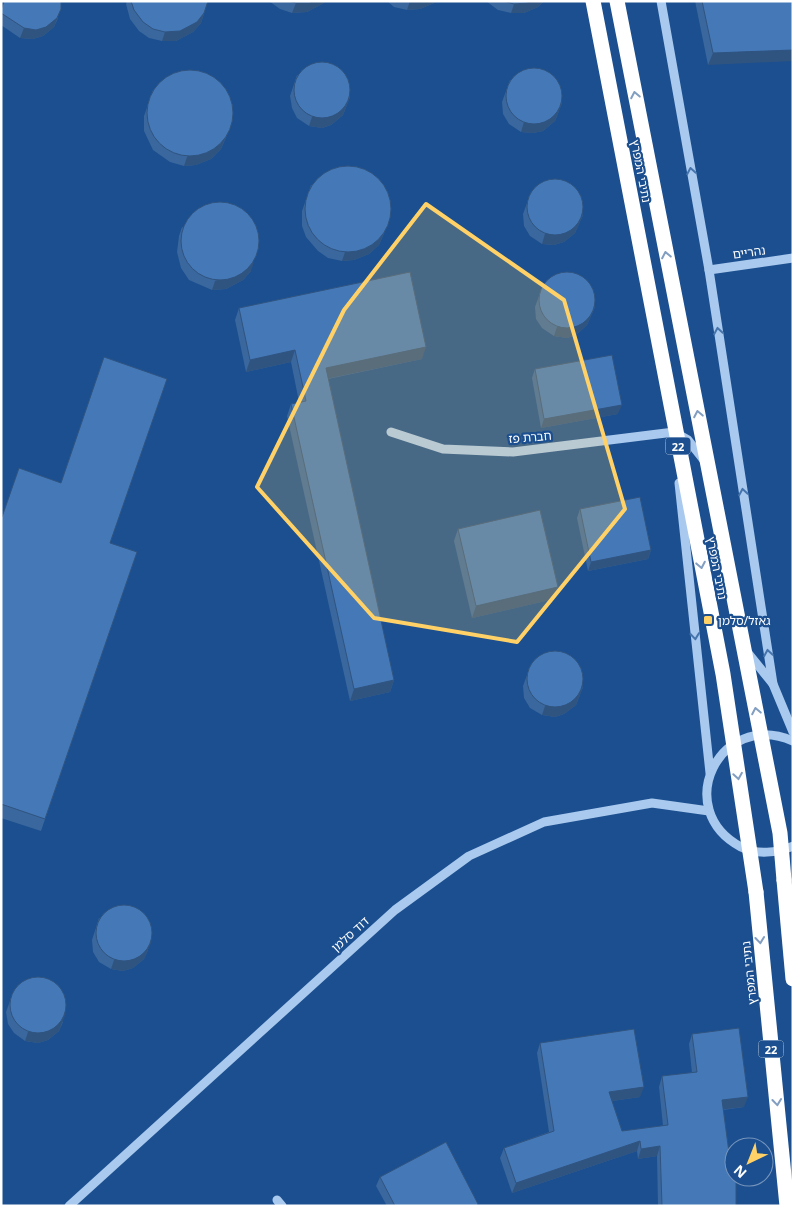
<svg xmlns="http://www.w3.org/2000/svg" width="794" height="1207" viewBox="0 0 794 1207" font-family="'Noto Sans','Noto Sans Hebrew',sans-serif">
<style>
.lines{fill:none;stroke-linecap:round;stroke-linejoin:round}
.minor{stroke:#a9c9ee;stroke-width:9}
.highway{stroke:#fff;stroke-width:15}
.highway-bridge{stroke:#fff;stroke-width:15}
.wall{fill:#3a679d}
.shaded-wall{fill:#305480}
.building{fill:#4478b7;stroke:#305480}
.oneway{stroke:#829ec1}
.oneway2{stroke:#4674ac}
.marked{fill:#ffd166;fill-opacity:0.2;stroke:#ffd166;stroke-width:4;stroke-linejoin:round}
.poi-dot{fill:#ffd166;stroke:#1b4f8f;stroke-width:2}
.labels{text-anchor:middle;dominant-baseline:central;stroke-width:4.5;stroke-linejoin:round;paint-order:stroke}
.shield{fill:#1b4f8f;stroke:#bbcadd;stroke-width:1}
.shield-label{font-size:11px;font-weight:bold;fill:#fff}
.street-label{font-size:12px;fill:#fff;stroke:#1b4f8f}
.poi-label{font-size:12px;fill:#fff;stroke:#1b4f8f;text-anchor:start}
</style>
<rect width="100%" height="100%" fill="#1b4f8f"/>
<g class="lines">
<!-- minor -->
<g class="minor">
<polyline points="661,1 709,270 773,684 793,732"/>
<polyline points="709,270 793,258"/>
<polyline points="391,432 443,449 513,452 674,432 688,440 703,459"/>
<polyline points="679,483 710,773"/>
<polyline points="748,653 773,684"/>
<path d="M793,741c-74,-32 -122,69 -52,106 16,8 36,6 52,-1"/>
<polyline points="277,1200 282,1206"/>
<polyline points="69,1206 395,910 469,856 544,822 652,803 709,811"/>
</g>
<!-- highway -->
<g class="highway">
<polyline points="784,880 793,979"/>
<polyline points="756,892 787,1206"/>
</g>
<!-- highway-bridge -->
<g class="highway-bridge">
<polyline points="593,1 723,674 756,892"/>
<polyline points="617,1 780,833 784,880"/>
</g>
</g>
<!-- wall -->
<g class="wall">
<polygon points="127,1 208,1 201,23 193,32 176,41 162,41 149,38 139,31 130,19 126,4"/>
<polygon points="269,1 325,1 324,3 307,12 292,13 280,9"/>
<polygon points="387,1 436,1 434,3 420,9 407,10 394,7"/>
<polygon points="486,1 544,1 538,7 524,13 511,13 498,10"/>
<polygon points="695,1 793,1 708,65"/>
<polygon points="1,9 58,18 54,27 43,36 33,39 20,38 1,25"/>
<polygon points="297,75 350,97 343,115 331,125 322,128 309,126 297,118 292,108 290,96"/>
<polygon points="510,80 562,103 555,121 543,131 533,133 521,132 509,124 503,114 502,102"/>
<polygon points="153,90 230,128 221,149 211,159 196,165 184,166 170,162 153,150 144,131 144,116"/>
<polygon points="311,185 388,224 379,245 369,254 354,260 342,261 328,258 318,251 306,237 302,226 302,211"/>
<polygon points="531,192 583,215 575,233 564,242 554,245 542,244 530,236 524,226 523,214"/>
<polygon points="182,227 251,271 243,280 226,289 212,290 189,280 181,268 177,252 179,236"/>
<polygon points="543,285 595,307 587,325 576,335 567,338 554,336 542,328 536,319 535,307"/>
<polygon points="239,308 422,359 328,379 394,680 390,692 350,701 287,416 291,404 299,402 291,362 246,372 235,320"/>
<polygon points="535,369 618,414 541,428 532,378"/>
<polygon points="580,509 651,550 648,559 588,571 577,518"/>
<polygon points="1,516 110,543 137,552 41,831 1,818"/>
<polygon points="458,529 554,599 472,618 454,541"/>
<polygon points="531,664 583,687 576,705 564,714 555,717 542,715 530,708 524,698 523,686"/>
<polygon points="99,918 148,950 144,959 133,968 123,971 111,969 99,962 93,952 92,940"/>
<polygon points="14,990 63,1022 59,1031 48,1040 38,1043 25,1041 14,1033 8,1024 6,1012"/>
<polygon points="692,1034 744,1107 723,1110 736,1206 658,1206 657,1156 638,1159 637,1151 512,1193 500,1158 504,1148 549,1132 537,1053 540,1043 640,1097 612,1101 622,1131 663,1126 659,1087 662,1076 692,1073 689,1044"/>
<polygon points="380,1177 478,1206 387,1206 376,1186"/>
</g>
<!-- shaded-wall -->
<g class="shaded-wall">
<polygon points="313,1 325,1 324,3 307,12 292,13 296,3"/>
<polygon points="410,1 436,1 434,3 420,9 407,10"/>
<polygon points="532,1 544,1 538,7 524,13 511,13 514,4"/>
<polygon points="61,9 54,27 43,36 33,39 20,38 24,28"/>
<polygon points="204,13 201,23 193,32 176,41 162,41 165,32"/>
<polygon points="793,50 793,61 708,65 713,53"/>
<polygon points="350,97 343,115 331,125 322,128 309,126 312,117"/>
<polygon points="562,103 555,121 543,131 533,133 521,132 524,122"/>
<polygon points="233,119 221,149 211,159 196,165 184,166 187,157"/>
<polygon points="391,215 379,245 369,254 354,260 342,261 345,252"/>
<polygon points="583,215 575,233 564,242 554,245 542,244 545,234"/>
<polygon points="254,262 251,271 243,280 226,289 212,290 215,281"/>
<polygon points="595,307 587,325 576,335 567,338 554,336 557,327"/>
<polygon points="426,347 422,359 321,380 326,368"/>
<polygon points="295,350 291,362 246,372 250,360"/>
<polygon points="622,405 618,414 541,428 544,419"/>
<polygon points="651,550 648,559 588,571 591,562"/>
<polygon points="558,587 554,599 472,618 476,606"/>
<polygon points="394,680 390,692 350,701 354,689"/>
<polygon points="583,687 576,705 564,714 555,717 542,715 545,706"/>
<polygon points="152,941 144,959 133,968 123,971 111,969 114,960"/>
<polygon points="66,1013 59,1031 48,1040 38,1043 25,1041 28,1032"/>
<polygon points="644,1087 640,1097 605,1102 609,1092"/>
<polygon points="748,1097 744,1107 718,1110 722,1100"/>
<polygon points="640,1141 637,1151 512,1193 516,1183"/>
<polygon points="660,1146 657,1156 638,1159 641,1149"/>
</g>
<!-- building -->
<g class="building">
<polygon points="4,1 61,1 61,9 57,18 46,27 36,30 24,28 1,13 1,10"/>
<polygon points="131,1 208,1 204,13 197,22 180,31 165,32 153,29 143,22 134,10"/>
<polygon points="288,1 313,1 310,3 296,3"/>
<polygon points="503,1 532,1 527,3 514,4"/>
<polygon points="702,1 793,1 793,50 713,53"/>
<circle cx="322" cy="90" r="28"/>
<circle cx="534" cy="96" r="28"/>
<circle cx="190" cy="113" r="43"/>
<circle cx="348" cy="209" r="43"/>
<circle cx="555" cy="207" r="28"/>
<circle cx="220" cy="241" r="39"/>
<circle cx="567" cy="300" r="28"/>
<polygon points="410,272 426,347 326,368 394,680 354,689 291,404 306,401 295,350 250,360 239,308"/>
<polygon points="612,355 622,405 544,419 535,369"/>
<polygon points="104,357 167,379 110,543 137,552 45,819 1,804 1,516 2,517 19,468 61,483"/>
<polygon points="640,497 651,550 591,562 580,509"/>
<polygon points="540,510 558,587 476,606 458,529"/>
<circle cx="555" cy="679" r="28"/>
<circle cx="124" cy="933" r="28"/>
<circle cx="38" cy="1005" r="28"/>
<polygon points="739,1028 748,1097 722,1100 730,1160 734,1160 734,1177 736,1177 736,1206 662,1206 660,1146 641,1149 640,1141 516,1183 504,1148 554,1131 540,1043 634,1029 644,1087 609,1092 622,1131 668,1125 662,1076 697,1072 692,1034"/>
<polygon points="446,1142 478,1204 476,1206 395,1206 380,1177"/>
</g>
<!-- one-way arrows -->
<defs><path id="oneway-chevron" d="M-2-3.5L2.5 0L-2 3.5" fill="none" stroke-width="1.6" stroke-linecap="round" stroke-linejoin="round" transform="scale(1.25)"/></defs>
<g class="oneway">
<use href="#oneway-chevron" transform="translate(635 95) rotate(-101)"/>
<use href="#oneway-chevron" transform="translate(666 255) rotate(-101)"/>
<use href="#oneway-chevron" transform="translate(698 414) rotate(-101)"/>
<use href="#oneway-chevron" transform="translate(701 565) rotate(79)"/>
<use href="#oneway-chevron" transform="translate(756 711) rotate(-101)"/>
<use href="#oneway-chevron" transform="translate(738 776) rotate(81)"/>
<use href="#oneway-chevron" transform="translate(760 940) rotate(84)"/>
<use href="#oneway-chevron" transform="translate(777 1102) rotate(84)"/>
</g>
<g class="oneway2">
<use href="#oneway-chevron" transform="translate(691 171) rotate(-100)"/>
<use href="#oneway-chevron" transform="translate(718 331) rotate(-99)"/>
<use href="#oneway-chevron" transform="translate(743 492) rotate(-99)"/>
<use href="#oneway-chevron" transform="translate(695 636) rotate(84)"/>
<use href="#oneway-chevron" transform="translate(768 653) rotate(-99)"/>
</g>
<!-- marked area -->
<path class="marked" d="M426,204l138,96 61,209 -108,133 -143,-24 -117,-131 87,-177z"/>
<!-- markers -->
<rect class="poi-dot" x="703" y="615" width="10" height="10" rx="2.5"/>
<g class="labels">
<!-- shield labels -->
<g class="shield">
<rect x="665.5" y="437.5" width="25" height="17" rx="4"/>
<rect x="758.5" y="1040.5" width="25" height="17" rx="4"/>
</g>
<g class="shield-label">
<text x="678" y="446">22</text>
<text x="771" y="1049">22</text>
</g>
<!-- street labels -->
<g class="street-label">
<text transform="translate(641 171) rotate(79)">נתיבי המפרץ</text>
<text transform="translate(749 252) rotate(-8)">נהריים</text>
<text transform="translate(530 437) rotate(-5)">חברת פז</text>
<text transform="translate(717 568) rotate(79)">נתיבי המפרץ</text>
<text transform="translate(350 934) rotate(-42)">דוד סלמן</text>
<text transform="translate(749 973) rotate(-96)">נתיבי המפרץ</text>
</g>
<!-- poi labels -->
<g class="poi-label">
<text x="718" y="620">גאזל/סלמן</text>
</g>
</g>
<!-- border -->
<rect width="794" height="1207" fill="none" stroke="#ffffff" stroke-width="5"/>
<!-- north arrow -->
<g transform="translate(749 1162) rotate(223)"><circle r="24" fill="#1b4f8f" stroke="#7695bc"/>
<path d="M0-4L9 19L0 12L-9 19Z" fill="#ffd166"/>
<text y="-8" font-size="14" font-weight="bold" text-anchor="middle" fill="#ffffff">N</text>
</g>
</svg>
